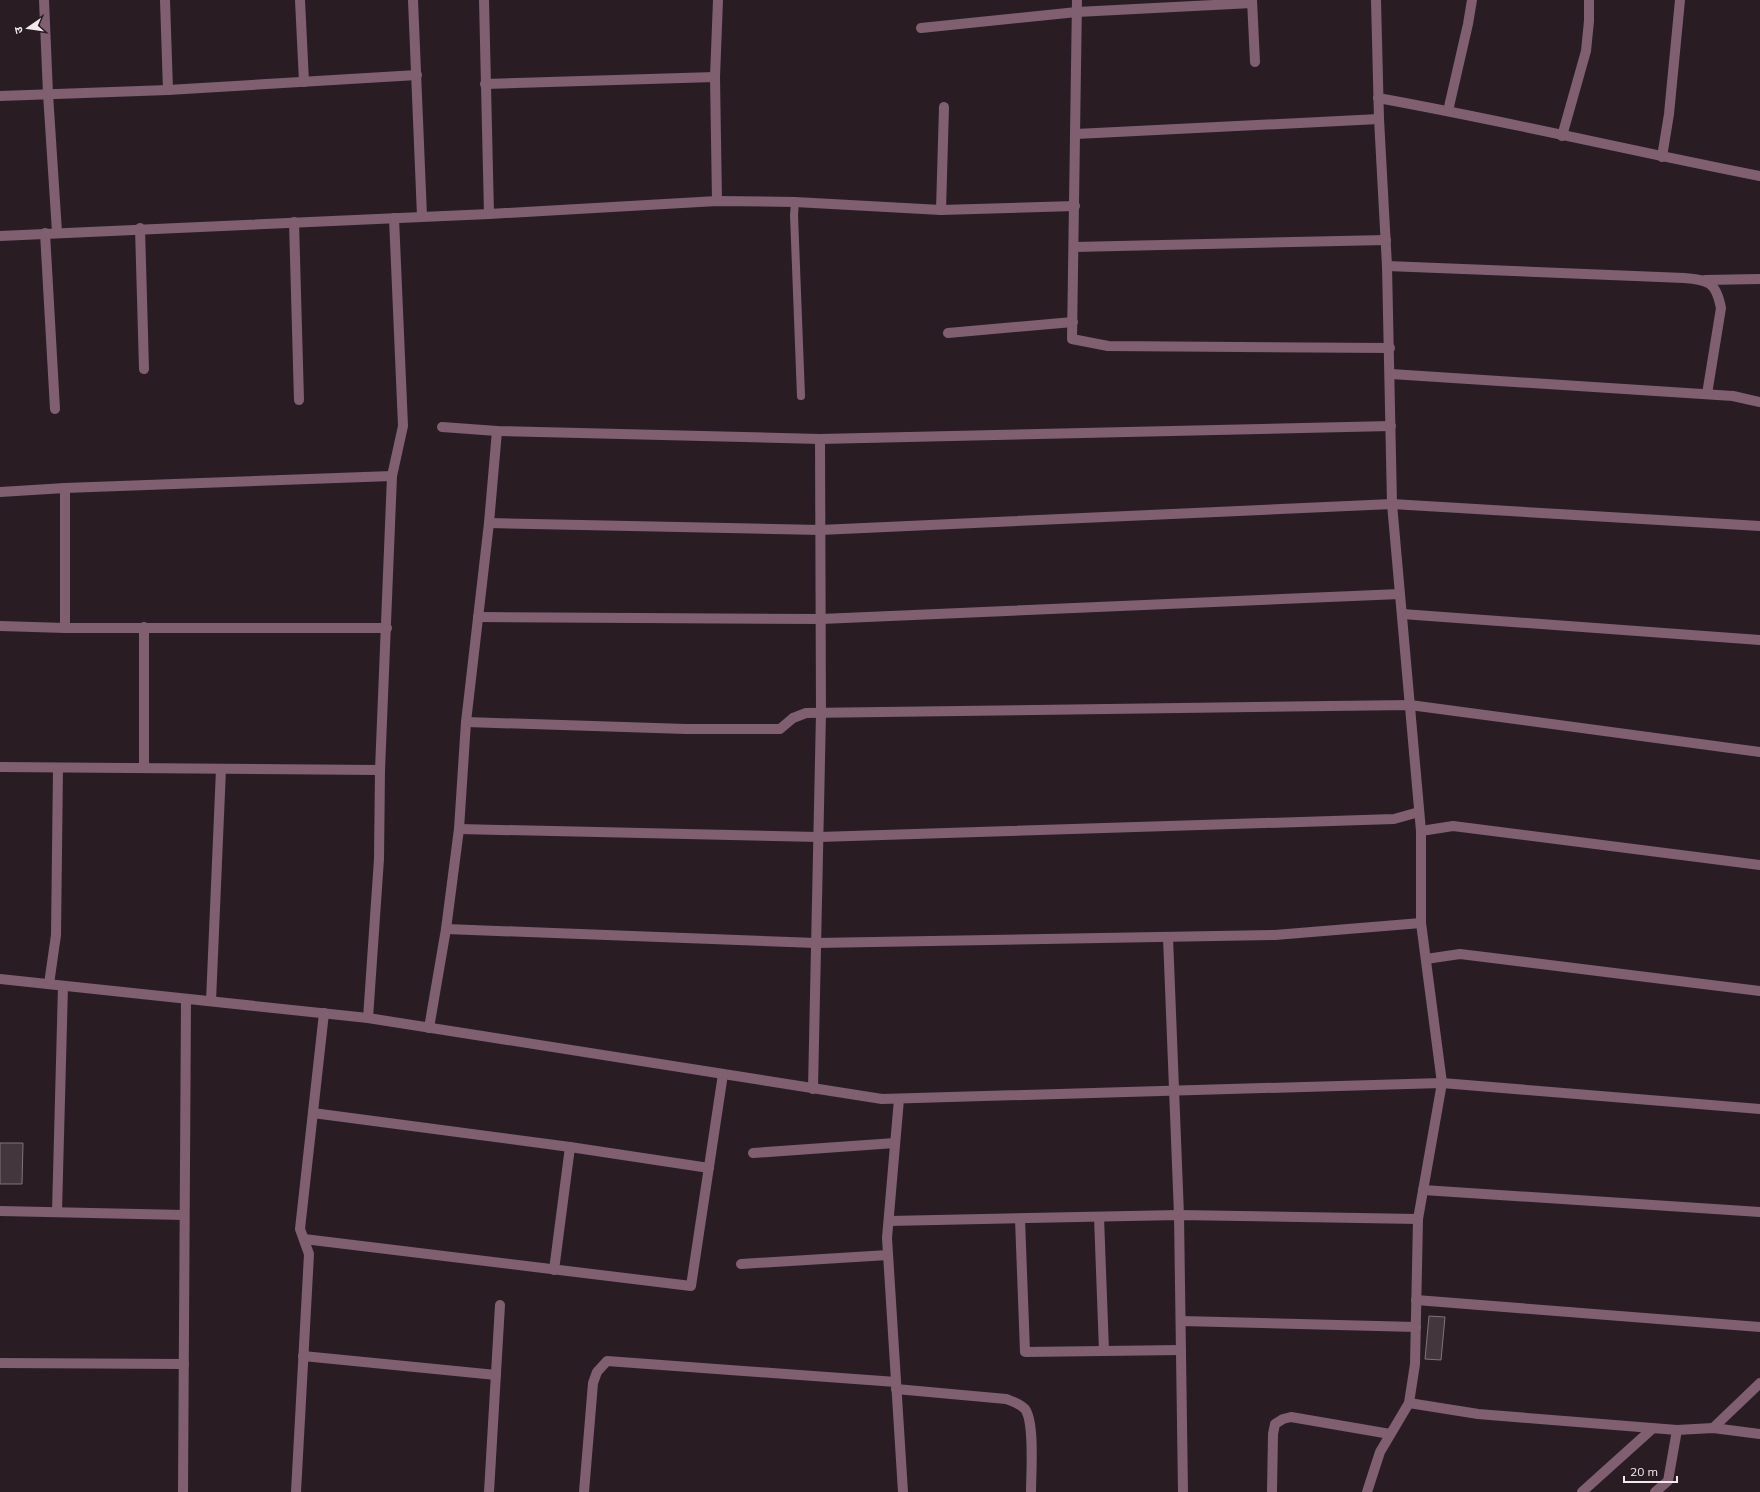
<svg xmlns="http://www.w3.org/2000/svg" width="1760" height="1492" viewBox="0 0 1760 1492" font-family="Mulish,'Noto Sans Devanagari',sans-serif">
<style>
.building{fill:#43363d;stroke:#81737a}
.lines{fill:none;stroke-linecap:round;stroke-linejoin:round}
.service{stroke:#805f70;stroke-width:8}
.minor{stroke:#805f70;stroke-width:10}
</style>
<rect width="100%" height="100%" fill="#291d23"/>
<!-- building -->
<g class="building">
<polygon points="0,1143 23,1143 22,1184 0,1184"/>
<polygon points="1429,1316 1445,1317 1441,1360 1425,1359"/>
</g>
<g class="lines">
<!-- service -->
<polyline class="service" points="795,202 794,215 801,396"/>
<!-- minor -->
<g class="minor">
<polyline points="44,0 48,94 57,232"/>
<polyline points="165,0 168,90"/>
<polyline points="300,0 304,82"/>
<polyline points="413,0 422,216"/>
<polyline points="484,0 489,214"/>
<polyline points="1077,0 1072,339 1108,346 1390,348"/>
<polyline points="1252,0 1255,62"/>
<polyline points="921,28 1077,12 1252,3"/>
<polyline points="485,84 715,77"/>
<polyline points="0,96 168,90 417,75"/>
<path d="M1378,98c128,23 254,53 382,78"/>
<polyline points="1448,111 1468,24 1472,0"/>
<polyline points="1076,134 1379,119"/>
<polyline points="1562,136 1586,51 1589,21 1589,0"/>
<polyline points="1662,157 1669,114 1680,0"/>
<polyline points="717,201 715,77 718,0"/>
<polyline points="941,210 944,107"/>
<polyline points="294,222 299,400"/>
<polyline points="140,228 144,369"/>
<polyline points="45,233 55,409"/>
<polyline points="0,236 489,214 717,201 795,202 941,210 1075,206"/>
<polyline points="1074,247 1386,240"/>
<path d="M1387,266l297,12c25,2 32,4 37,30l-14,86"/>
<polyline points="1705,280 1760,279"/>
<polyline points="948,333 1073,322"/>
<polyline points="1391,374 1733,396 1760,402"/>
<polyline points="442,427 497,431 820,439 1391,426"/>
<polyline points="65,488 65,628"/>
<polyline points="0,492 65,488 392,476"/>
<polyline points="489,523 820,530 1392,504 1760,526"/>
<polyline points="1402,614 1760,640"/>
<polyline points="478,617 821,619 1400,594"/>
<polyline points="0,626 65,628 387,628"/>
<polyline points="144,627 144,767"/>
<polyline points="466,722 686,729 780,729 793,718 806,713 1410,705 1760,752"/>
<polyline points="0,767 380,770"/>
<polyline points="459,829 819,837 1394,819 1419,812"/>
<polyline points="1421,831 1453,826 1760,865"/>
<polyline points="446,929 816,943 1275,935 1421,923"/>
<polyline points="1168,937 1179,1215 1183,1492"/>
<polyline points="1426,959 1460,954 1760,991"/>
<polyline points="0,979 368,1018 882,1099 1442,1083 1760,1109"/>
<polyline points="49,984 56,935 58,768"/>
<polyline points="211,1001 221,769"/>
<polyline points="368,1018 379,859 380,770 392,476 403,426 394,218"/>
<polyline points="429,1028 446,929 459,829 466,722 489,523 497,431"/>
<polyline points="813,1089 821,713 820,439"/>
<polyline points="899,1099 887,1238 903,1492"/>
<polyline points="313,1113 570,1147 709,1168"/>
<polyline points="753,1153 895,1143"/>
<polyline points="1423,1190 1760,1212"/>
<polyline points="0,1211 184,1215"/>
<polyline points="57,1212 63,986"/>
<polyline points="1099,1217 1104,1351"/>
<polyline points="1020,1219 1025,1352 1181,1350"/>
<polyline points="889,1221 1179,1215 1418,1219"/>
<polyline points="304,1239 691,1286 723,1074"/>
<polyline points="741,1264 888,1255"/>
<polyline points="554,1270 570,1147"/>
<polyline points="1416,1300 1760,1327"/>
<polyline points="1181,1321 1416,1327"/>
<polyline points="303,1356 496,1375"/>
<polyline points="0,1363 184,1364"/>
<path d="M896,1389l110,10c8,3 13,4 19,10 10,13 6,65 6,83"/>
<polyline points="1409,1403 1478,1414 1677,1430 1713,1428 1760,1434"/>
<polyline points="1713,1428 1760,1383"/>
<polyline points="183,1492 186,999"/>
<polyline points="296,1492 309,1254 300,1229 324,1013"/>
<polyline points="489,1492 500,1305"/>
<polyline points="584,1492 593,1383 597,1372 607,1361 896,1382"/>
<polyline points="1272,1492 1273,1434 1275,1424 1283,1419 1291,1417 1390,1434"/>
<polyline points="1367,1492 1380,1452 1409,1403 1415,1364 1418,1219 1442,1083 1421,923 1421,831 1392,504 1387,266 1379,119 1376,0"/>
<polyline points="1582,1492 1652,1429"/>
<polyline points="1655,1492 1668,1481 1677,1430"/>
</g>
</g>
<!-- north arrow -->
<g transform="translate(28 28) rotate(257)" stroke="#291d23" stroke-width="3" paint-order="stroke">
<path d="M0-3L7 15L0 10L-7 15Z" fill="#f3eaee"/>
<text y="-6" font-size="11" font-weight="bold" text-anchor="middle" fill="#f3eaee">उ</text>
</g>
<!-- scale -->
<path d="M1624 1476v6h53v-6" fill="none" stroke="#f3eaee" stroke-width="2"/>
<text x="1630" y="1476" font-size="12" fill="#f3eaee" stroke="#291d23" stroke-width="3" paint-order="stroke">20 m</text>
</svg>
